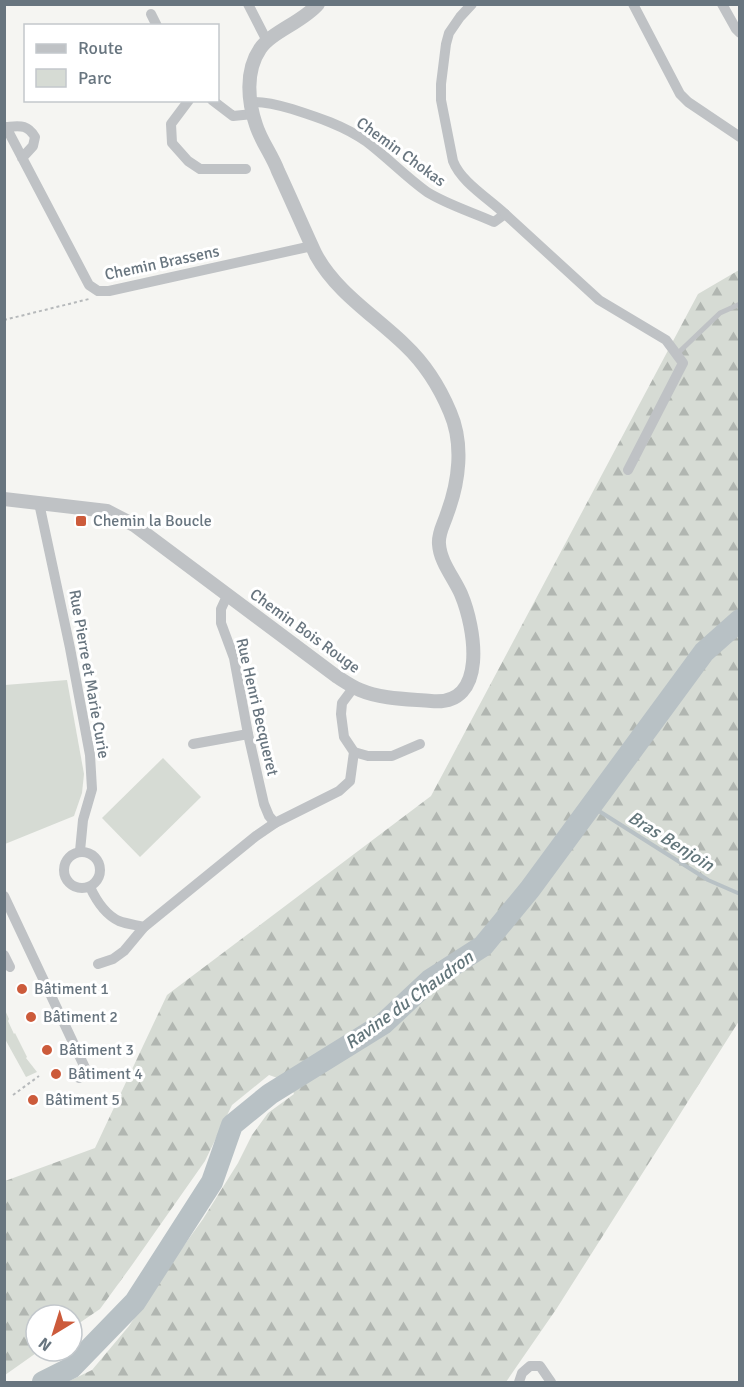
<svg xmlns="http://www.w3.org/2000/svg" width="744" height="1387" viewBox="0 0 744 1387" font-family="Signika,sans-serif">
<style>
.green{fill:#d6dbd4}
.forest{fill:url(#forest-firs)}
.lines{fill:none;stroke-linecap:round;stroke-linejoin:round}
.stream{stroke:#b8c1c5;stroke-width:4}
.river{stroke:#b8c1c5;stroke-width:22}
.path{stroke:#b6b9bb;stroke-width:2;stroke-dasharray:3 3;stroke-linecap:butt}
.service{stroke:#bfc2c5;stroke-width:5}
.minor{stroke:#bfc2c5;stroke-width:10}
.tertiary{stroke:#bfc2c5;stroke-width:14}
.poi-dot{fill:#cc5b3b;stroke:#fff;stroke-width:2}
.labels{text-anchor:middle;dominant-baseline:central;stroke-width:6;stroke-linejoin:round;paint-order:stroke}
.street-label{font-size:16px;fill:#68757f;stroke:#fff}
.poi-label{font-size:16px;fill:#68757f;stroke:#fff;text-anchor:start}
.water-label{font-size:18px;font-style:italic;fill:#63767b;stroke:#fff}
</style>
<defs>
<pattern id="forest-firs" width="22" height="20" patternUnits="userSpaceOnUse" patternTransform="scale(1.5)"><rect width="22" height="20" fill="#d6dbd4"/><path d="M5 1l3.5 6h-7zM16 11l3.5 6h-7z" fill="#b1b6b1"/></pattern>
</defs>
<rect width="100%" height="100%" fill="#f5f5f2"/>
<!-- green -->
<g class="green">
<polygon points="67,680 84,774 82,793 74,816 5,844 5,685"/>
<polygon points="163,758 201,797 140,857 102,818"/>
<polygon points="5,1010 9,1019 8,1021 14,1034 15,1033 27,1057 26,1058 37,1072 26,1077 5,1039"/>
</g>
<!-- forest -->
<polygon class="forest" points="739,270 739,1021 557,1308 506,1382 67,1382 92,1370 129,1326 162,1276 203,1219 238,1163 252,1135 268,1113 294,1094 289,1082 269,1075 232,1105 205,1161 132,1265 100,1309 72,1328 72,1315 36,1315 36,1351 39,1351 5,1375 5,1181 95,1148 167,995 431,796 698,294"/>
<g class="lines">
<!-- stream -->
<polyline class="stream" points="591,806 708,880 740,894"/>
<!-- river -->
<polyline class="river" points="43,1382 71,1368 135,1302 212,1182 232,1125 270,1094 383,1024 430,980 483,946 530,889 704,652 740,620"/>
<!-- path -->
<g class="path">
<polyline points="4,320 89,299"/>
<polyline points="13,1095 39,1076"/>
</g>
<!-- service -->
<polyline class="service" points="677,354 720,313 740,304"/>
<!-- minor -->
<g class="minor">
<polyline points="248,4 267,41"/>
<polyline points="633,4 680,94 688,102 740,137"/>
<polyline points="722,4 736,29 740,33"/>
<polyline points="151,14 157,26"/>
<polyline points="189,100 171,124 172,143 188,161 200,169 246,169"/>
<polyline points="212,100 233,116 253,114"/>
<path d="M251,102c14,-1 28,3 41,7 25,8 53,17 75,33 21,16 39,35 60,50 21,13 45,20 67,30l11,-8c-17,-16 -44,-32 -52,-53l-12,-61v-16l5,-40 3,-11 11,-16 12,-13"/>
<path d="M22,158l11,-12 2,-9c-8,-13 -15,-11 -29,-10l83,158 9,6h11l203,-45"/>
<polyline points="505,214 599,300 666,340 683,363 628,470"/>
<polyline points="39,503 70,648 90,755 92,789 83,820 80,851"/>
<polyline points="227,596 221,609 221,623 234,658 248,734 264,804 269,816 275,823"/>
<polyline points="193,744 248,734"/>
<polyline points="354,752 368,756 392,756 420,744"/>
<circle cx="82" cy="870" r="18"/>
<path d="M90,887c6,13 16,28 29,34 8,3 17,4 25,6"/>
<polyline points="4,896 87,1072 79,1078"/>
<polyline points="4,955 10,967"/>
<polyline points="98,964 113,959 124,951 144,927 256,836 275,823 339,791 350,781 354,752 344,737 341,714 342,703 354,687"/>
<polyline points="519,1382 522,1373 530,1366 540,1366 551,1382"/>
</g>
<!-- tertiary -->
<path class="tertiary" d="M4,499l103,12 27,14 202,151c8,5 15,10 24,14 21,9 48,9 71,11 58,6 44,-74 30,-107 -7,-16 -21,-32 -22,-50 -1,-11 5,-20 8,-30 12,-32 17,-70 3,-102 -10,-24 -26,-49 -45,-67 -31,-30 -68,-52 -89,-90 -13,-28 -25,-56 -38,-84 -6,-16 -17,-30 -22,-46 -8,-23 -11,-54 4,-76 11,-17 43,-27 58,-45"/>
</g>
<!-- markers -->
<g class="poi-dot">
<rect x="75" y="515" width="12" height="12" rx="3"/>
<circle cx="22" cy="989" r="6"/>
<circle cx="31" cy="1017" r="6"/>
<circle cx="47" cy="1050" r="6"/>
<circle cx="56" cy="1074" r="6"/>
<circle cx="33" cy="1100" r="6"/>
</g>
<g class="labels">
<!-- street labels -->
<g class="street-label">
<text transform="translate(401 152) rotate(36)">Chemin Chokas</text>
<text transform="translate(162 263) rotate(-12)">Chemin Brassens</text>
<text transform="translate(305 631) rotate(36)">Chemin Bois Rouge</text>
<text transform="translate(89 674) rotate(80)">Rue Pierre et Marie Curie</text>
<text transform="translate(257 707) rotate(77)">Rue Henri Becqueret</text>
</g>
<!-- poi labels -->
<g class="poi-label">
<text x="93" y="521">Chemin la Boucle</text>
<text x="34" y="989">Bâtiment 1</text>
<text x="43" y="1017">Bâtiment 2</text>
<text x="59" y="1050">Bâtiment 3</text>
<text x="68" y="1074">Bâtiment 4</text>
<text x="45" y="1100">Bâtiment 5</text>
</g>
<!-- water labels -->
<g class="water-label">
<text transform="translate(671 841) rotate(32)">Bras Benjoin</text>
<text transform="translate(409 1000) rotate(-36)">Ravine du Chaudron</text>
</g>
</g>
<!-- border -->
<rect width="744" height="1387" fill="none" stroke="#68757f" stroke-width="12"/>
<!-- legend -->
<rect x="24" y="24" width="195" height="78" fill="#ffffff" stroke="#c3c8cc" stroke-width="1.5"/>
<rect x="36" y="44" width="30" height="9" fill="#bfc2c5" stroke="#c3c8cc" stroke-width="1.5"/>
<text x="78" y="54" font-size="18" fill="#68757f">Route</text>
<rect x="36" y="69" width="30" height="18" fill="#d6dbd4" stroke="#c3c8cc" stroke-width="1.5"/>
<text x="78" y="84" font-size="18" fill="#68757f">Parc</text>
<!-- north arrow -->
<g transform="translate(54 1333) rotate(218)"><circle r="28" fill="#ffffff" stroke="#c3c8cc" stroke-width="1.5"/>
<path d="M0-4.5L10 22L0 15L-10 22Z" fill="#cc5b3b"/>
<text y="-9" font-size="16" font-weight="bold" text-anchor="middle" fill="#68757f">N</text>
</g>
</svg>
